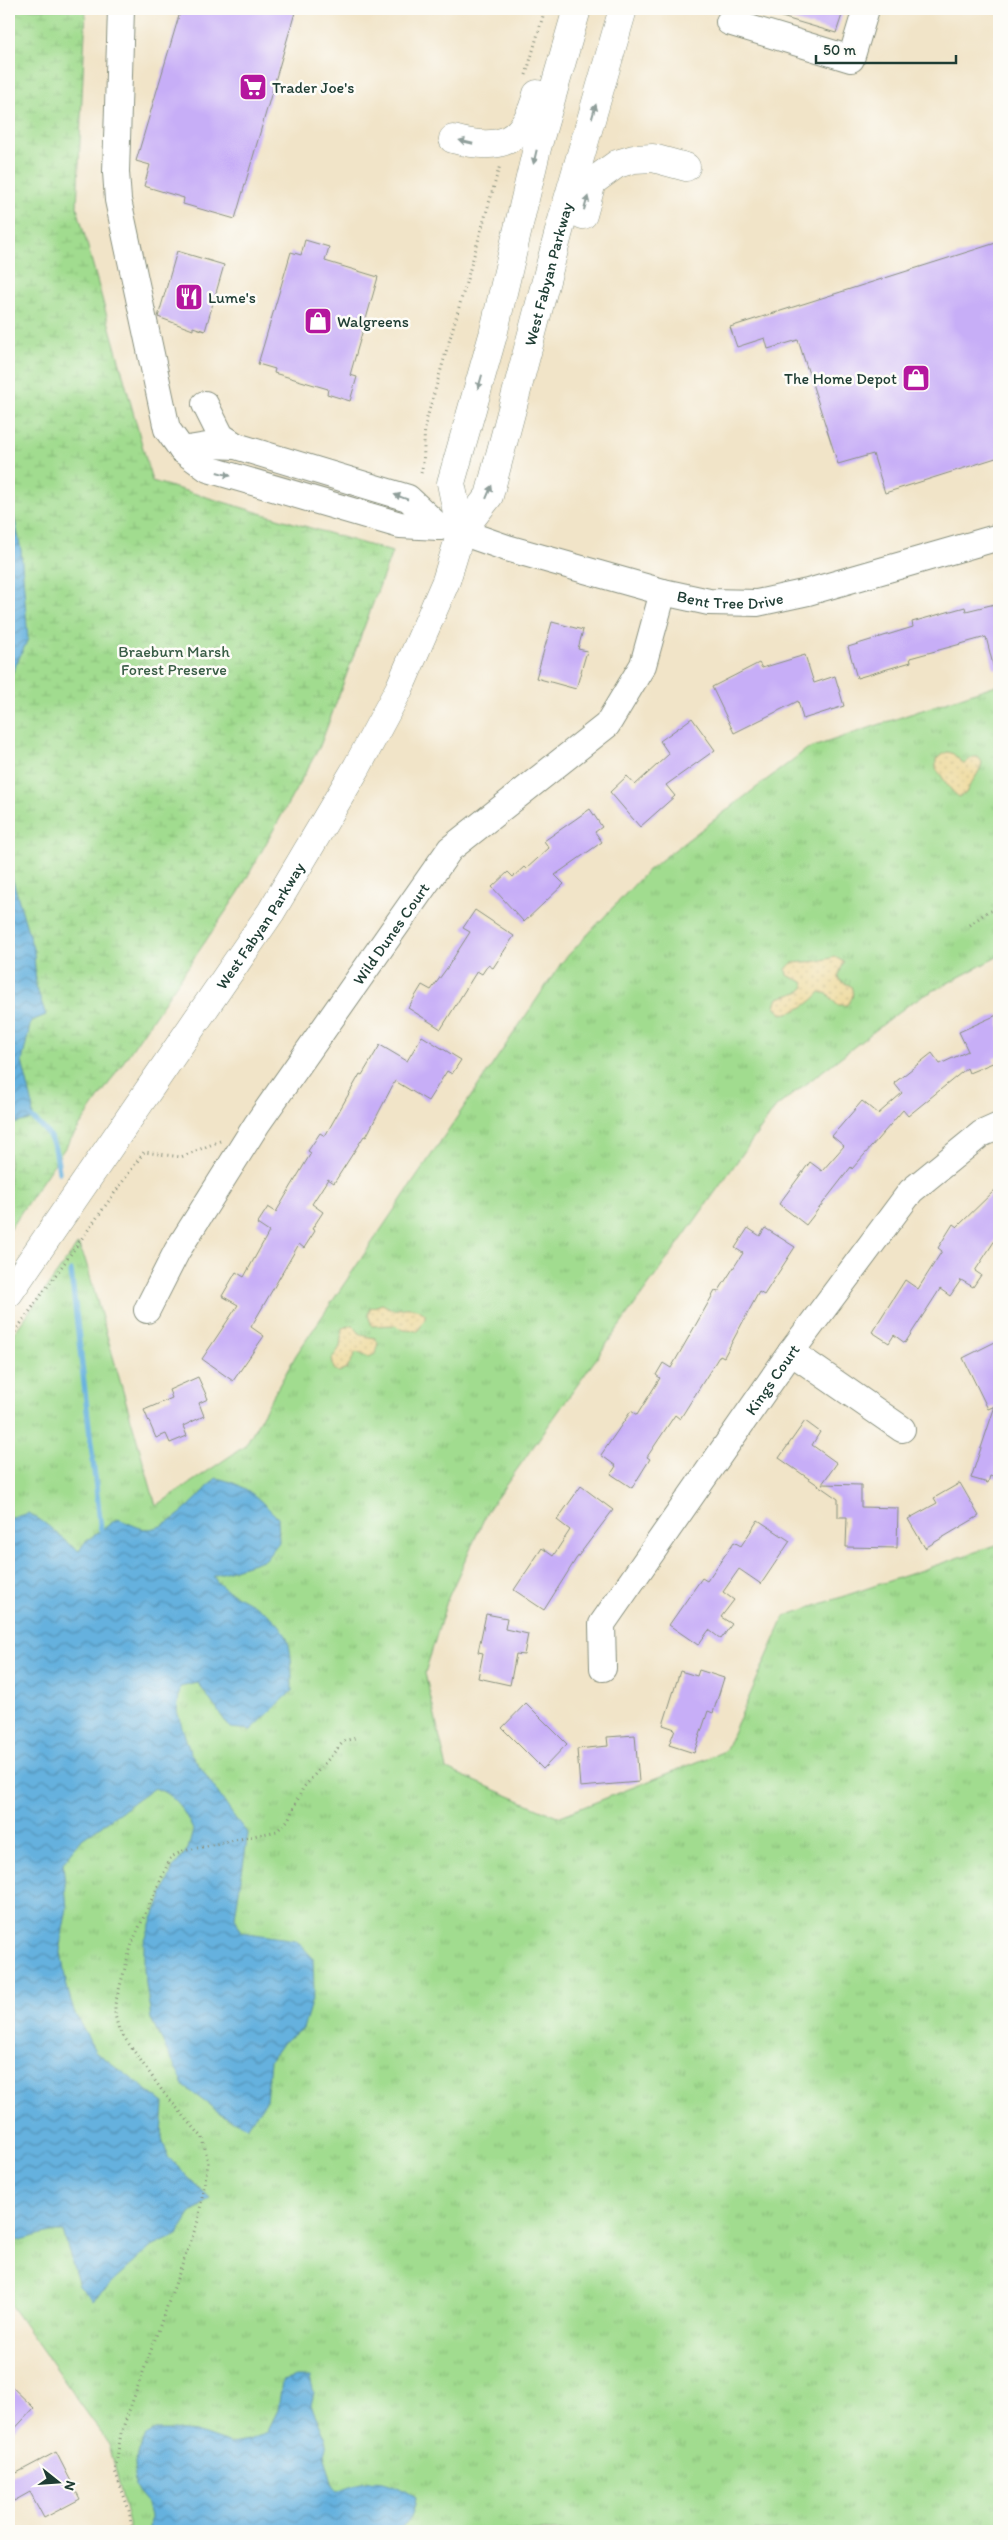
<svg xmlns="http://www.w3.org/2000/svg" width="1008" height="2540" viewBox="0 0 1008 2540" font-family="Itim,sans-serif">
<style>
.grass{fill:url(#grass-tufts);stroke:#608c62}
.wetland{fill:url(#wetland-marsh);stroke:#608c62}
.sand{fill:url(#sand-dots);stroke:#868c69}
.water{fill:url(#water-waves);stroke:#427789}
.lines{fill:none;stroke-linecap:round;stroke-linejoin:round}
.stream{stroke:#65b1de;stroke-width:5.5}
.building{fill:#c7aef7}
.minor-casing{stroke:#88907e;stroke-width:28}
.major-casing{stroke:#88907e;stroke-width:29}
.path{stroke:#88907e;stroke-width:3;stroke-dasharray:1 4;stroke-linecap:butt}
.minor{stroke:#fff;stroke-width:26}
.major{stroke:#fff;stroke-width:28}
.oneway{fill:#8f9e9a}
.labels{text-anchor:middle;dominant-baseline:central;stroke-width:5;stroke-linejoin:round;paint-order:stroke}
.poi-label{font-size:16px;fill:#1f3d34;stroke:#fdfcf7;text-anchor:start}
.street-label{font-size:16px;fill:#1f3d34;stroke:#fdfcf7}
.park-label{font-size:16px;fill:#395d46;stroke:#fdfcf7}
</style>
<defs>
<pattern id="grass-tufts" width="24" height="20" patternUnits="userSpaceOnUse" patternTransform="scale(1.25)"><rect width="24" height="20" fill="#a1dc8f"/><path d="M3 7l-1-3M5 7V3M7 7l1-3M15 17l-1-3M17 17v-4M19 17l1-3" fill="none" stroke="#8abe7c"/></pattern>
<pattern id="wetland-marsh" width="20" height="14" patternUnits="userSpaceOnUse" patternTransform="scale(1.25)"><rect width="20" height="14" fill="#a1dc8f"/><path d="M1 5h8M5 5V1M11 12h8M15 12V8" fill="none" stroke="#8abe7c"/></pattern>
<pattern id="sand-dots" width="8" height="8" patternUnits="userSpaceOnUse" patternTransform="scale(1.25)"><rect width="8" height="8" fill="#eeda9e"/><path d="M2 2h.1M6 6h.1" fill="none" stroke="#ccbc89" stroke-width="1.8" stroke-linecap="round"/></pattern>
<pattern id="water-waves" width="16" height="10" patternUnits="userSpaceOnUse" patternTransform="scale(1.25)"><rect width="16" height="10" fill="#65b1de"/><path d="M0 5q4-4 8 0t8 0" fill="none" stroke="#5391b5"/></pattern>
</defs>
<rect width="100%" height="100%" fill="#fdfcf7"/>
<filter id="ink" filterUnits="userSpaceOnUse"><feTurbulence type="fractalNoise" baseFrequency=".02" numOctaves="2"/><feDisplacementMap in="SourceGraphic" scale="10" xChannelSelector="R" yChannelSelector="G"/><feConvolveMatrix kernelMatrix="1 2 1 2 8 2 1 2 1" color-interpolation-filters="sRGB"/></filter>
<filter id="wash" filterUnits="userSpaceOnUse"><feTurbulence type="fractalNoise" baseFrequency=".0096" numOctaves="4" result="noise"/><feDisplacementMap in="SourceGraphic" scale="20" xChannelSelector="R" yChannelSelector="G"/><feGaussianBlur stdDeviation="1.12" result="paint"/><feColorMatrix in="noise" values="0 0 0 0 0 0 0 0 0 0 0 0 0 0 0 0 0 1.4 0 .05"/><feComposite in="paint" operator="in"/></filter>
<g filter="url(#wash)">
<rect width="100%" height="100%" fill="#f1e4c8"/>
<!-- grass -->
<polygon class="grass" points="999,684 999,956 912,1002 776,1107 488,1510 448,1598 425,1673 447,1769 558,1817 725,1751 785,1616 999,1544 999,2531 129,2531 129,2524 109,2444 9,2303 9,1340 78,1244 85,1259 156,1506 245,1446 296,1355 562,962 647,871 807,749"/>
<!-- wetland -->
<polygon class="wetland" points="9,9 86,9 77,207 152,481 392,552 320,746 239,892 9,1230"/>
<!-- sand -->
<g class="sand">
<path d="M947,752l5,1 12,11 9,-7h5l4,5c-2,12 -12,20 -16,31l-7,4c-10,-7 -15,-19 -23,-28v-10z"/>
<path d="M835,957l9,5 -6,14 2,5 11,5c3,9 2,12 -4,19h-10l-9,-11 -8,-2c-9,11 -24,21 -39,22l-6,-8 3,-8 21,-6 6,-5 -2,-5 -16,-7 -1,-6 6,-6 26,-2z"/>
<path d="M382,1304l12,6c12,-3 21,-4 31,4v5l-7,12 -14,-1 -9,-5 -23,1 -4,-11 2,-7z"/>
<polygon points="353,1325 361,1335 375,1338 378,1343 375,1354 369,1357 356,1352 347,1369 339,1372 334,1369 332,1359 340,1347 342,1328"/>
</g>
<!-- water -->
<g class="water">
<polygon points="9,491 21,550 28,639 9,680"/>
<polygon points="9,803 11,820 9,867 34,952 36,986 46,1015 31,1021 22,1062 32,1101 33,1119 9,1125"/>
<path d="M216,1478c30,6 41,19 62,40l1,24 -13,17 -53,17c7,12 17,16 30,23 48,25 49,40 49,92l-41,39 -21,-2 -32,-45 -18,4 -3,24 13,41 45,66 13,16 -13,83 6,15 55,8 17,18 1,35 -11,36 -20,13 -13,19 -4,40 -19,26 -26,-13 -36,-27 -34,-68 -7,-49v-28l29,-74 15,-19 5,-19c-8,-18 -18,-36 -39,-42l-72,51 -19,24 4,45 -7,38 6,37 8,29 21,39 69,52 -2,35 6,19 42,42 -20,15 -13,21 -27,13 -57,52 -14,-14 -16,-54h-13l-41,11v-724l19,-6c23,11 30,25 51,38l6,-9 32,-23c9,2 21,10 30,10 25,0 53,-34 69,-51z"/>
<path d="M296,2377h14l4,16 -3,12 16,37 -3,12 8,29 6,8c33,-14 47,-14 78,7 -2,16 -6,23 -19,33h-248l1,-15 -4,-15 -11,-13 -1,-26 12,-26 11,-6h15l24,2 35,12 18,-3 18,-9 11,-22 4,-29z"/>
</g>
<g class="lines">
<!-- stream -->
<g class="stream">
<path d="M33,1119c20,16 23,28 26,53"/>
<polyline points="71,1271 101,1530"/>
</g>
</g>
<g id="blocks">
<!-- building -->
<g class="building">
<polygon points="181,9 296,9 235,219 183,204 184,198 144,186 150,165 136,161"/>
<polygon points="769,9 844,9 836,33 768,13"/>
<polygon points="305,240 329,247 325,261 378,277 350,375 357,377 350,401 327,394 328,389 274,373 275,369 258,364 291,252 301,255"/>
<polygon points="999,242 999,457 885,493 873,454 838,464 798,340 768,349 765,338 737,347 730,327"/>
<polygon points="177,251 224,265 205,331 193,327 193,330 158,317"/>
<polygon points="999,603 999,668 994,669 986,637 910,658 911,662 857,678 848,647 913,627 912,622 965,607 966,611"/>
<polygon points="552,622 583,630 578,649 587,651 576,689 536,678"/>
<polygon points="805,655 814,683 835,676 844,706 803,719 798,701 734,733 712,687 759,663 762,668"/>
<polygon points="692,718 715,750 666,785 675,796 640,827 610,792 627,776 635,785 669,754 660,741"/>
<polygon points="590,809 602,827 595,832 602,842 555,875 564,884 524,922 492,887 508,872 513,877 524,867 526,869 549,848 544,841"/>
<polygon points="475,910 514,936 493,968 488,965 482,974 477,971 441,1029 408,1008 422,985 431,990 447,968 470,932 463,928"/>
<polygon points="999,1014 999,1055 993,1058 995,1062 969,1073 967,1068 908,1116 903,1110 852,1169 851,1167 806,1225 779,1204 810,1162 822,1171 844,1146 832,1136 862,1101 878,1114 902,1093 894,1083 932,1053 940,1064 968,1051 959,1032"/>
<polygon points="422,1036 461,1060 452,1074 447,1071 428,1101 395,1081 366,1137 364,1136 334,1183 328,1179 312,1204 323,1212 312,1229 315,1231 304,1248 299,1244 251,1327 264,1336 233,1381 202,1359 238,1305 222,1296 236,1272 244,1277 269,1232 257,1224 268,1207 276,1212 311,1153 308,1151 320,1133 325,1136 360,1074 362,1075 380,1045 407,1061"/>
<polygon points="999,1186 999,1234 975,1271 981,1275 973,1287 961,1280 950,1296 940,1289 905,1343 894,1335 889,1343 872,1332 905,1280 918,1289 942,1251 938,1248 953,1224 957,1227"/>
<polygon points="748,1228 760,1236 765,1228 795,1247 764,1295 759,1292 724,1357 720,1355 680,1419 675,1415 647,1457 650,1459 632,1488 611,1474 616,1466 601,1455 631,1411 637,1415 660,1378 656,1375 663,1363 671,1368 715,1291 718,1292 743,1253 735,1248"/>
<polygon points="999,1340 999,1479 990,1476 988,1483 971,1478 995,1406 988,1409 963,1358"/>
<polygon points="198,1377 208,1399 199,1403 204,1416 183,1426 187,1436 170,1443 166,1434 156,1438 144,1410 172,1398 169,1390"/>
<polygon points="805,1421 820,1432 812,1445 837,1463 822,1484 861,1485 861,1507 898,1508 897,1548 846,1547 847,1517 838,1517 838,1499 779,1458"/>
<polygon points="960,1483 979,1516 925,1548 908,1519 937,1503 934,1498"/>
<polygon points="581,1486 613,1510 576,1559 544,1610 514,1590 542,1548 553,1556 570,1530 557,1520"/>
<polygon points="758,1520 790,1541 761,1584 739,1569 723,1592 734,1600 721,1617 732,1624 721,1639 709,1630 698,1645 669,1625 702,1578 707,1581 734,1542 741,1546"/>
<polygon points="486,1614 507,1618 505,1629 528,1634 524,1655 516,1654 510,1685 478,1678 483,1653 478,1652"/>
<polygon points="699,1670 724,1678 713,1713 708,1711 694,1753 669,1745 675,1729 663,1725 680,1671 697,1676"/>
<polygon points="526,1703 567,1744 543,1769 502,1728"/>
<polygon points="635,1735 639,1782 580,1787 577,1749 608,1746 607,1737"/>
<polygon points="9,2384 34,2408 9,2435"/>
<polygon points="56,2452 80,2499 44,2518 30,2492 14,2501 9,2490 9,2477"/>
</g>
</g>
</g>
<g filter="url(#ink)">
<use href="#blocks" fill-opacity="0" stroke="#88907e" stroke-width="1"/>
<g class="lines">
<defs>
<g id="minor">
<polyline points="121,9 116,172 118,200 167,429 182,450 208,469 400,525 439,527"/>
<polyline points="729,22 851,59 866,9"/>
<polyline points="205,404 221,436 236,446"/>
<polyline points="182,450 213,445 236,446 408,498 439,527"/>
<path id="s1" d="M461,532l46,16 156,44 46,10 48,1 51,-11 191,-55"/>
<path id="s2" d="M147,1310l30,-59 80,-127 193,-275 157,-124 36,-60 20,-73"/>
<polyline points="791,1352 902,1429"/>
<path id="s3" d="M603,1668l-1,-44 189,-272 120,-161 70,-57 18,-8"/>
</g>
<g id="major">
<path d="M453,139c47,13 71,4 84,-45"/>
<polyline points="583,215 592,182 617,164 634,159 653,158 686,167"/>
<polyline points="461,532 451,483 493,335 537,148 577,9"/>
<path id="s4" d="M9,1293l262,-381 86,-145 42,-78 47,-108 15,-49 28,-36 73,-276 61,-211"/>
</g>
</defs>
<!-- minor casing -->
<use href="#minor" class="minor-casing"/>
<!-- major casing -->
<use href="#major" class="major-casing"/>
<!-- path -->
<g class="path">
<polyline points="526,75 545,9"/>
<path d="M421,473c5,-18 1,-36 6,-55l73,-253"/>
<polyline points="970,925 987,912 999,909"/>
<polyline points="9,1340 144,1152 181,1157 220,1141"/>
<polyline points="132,2531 129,2510 115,2471 121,2433 198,2221 208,2163 203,2138 163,2092 119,2030 115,2015 115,2004 132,1943 171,1857 183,1851 277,1831 288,1820 303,1788 344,1741 355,1738"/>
</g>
<!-- minor -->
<use href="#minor" class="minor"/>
<!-- major -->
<use href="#major" class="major"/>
</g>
<!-- one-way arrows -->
<defs><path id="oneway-solid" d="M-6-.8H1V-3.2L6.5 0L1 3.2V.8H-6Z" transform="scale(1.25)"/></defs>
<g class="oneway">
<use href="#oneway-solid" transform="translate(594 111) rotate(-74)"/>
<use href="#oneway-solid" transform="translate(466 142) rotate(-166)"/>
<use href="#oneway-solid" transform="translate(535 157) rotate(103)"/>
<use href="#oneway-solid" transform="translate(586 203) rotate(-74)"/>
<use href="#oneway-solid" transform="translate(480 382) rotate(106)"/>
<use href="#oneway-solid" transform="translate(224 474) rotate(16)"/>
<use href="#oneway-solid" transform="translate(489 492) rotate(-67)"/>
<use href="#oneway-solid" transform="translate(401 497) rotate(-160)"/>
</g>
</g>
<!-- icons -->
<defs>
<symbol id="supermarket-square" viewBox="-11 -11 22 22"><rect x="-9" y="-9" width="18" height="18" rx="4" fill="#b5179e" stroke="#fdfcf7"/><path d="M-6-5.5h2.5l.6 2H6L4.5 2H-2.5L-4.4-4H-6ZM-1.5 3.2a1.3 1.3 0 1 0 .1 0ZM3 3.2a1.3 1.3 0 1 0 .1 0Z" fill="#fff"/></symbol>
<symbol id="restaurant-square" viewBox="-11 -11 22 22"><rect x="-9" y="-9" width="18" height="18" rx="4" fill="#b5179e" stroke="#fdfcf7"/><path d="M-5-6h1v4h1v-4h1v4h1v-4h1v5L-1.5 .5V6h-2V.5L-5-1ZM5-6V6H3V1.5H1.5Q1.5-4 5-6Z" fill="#fff"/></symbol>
<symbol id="shop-square" viewBox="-11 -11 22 22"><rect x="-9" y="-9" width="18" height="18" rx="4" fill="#b5179e" stroke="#fdfcf7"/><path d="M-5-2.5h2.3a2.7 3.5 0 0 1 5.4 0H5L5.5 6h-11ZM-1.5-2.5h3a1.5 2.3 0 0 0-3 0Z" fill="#fff"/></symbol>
</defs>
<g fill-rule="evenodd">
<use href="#supermarket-square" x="237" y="71" width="32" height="32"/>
<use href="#restaurant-square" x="173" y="281" width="32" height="32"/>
<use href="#shop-square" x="302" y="305" width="32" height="32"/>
<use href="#shop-square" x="900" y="362" width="32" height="32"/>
</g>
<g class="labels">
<!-- poi labels -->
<g class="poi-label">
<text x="272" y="87">Trader Joe's</text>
<text x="208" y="297">Lume's</text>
<text x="337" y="321">Walgreens</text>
<text x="897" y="378" text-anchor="end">The Home Depot</text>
</g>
<!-- street labels -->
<g class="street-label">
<text stroke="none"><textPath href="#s4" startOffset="1164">West Fabyan Parkway</textPath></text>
<text stroke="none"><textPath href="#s1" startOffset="279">Bent Tree Drive</textPath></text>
<text stroke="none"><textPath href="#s4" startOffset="445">West Fabyan Parkway</textPath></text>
<text stroke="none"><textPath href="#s2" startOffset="449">Wild Dunes Court</textPath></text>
<text stroke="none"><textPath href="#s3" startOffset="342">Kings Court</textPath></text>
</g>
<!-- park labels -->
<g class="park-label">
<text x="174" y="651">Braeburn Marsh<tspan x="174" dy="18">Forest Preserve</tspan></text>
</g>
</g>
<!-- margin -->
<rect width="1008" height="2540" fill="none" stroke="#fdfcf7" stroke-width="30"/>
<!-- north arrow -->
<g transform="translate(58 2482) rotate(107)" stroke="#fdfcf7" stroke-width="4" paint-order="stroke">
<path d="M0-4L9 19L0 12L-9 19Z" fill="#1f3d34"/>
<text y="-8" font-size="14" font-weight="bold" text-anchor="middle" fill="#1f3d34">N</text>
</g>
<!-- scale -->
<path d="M816 55v8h140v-8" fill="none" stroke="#1f3d34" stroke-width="2.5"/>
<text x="823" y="55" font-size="15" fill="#1f3d34" stroke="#fdfcf7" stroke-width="4" paint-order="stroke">50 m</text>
</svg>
